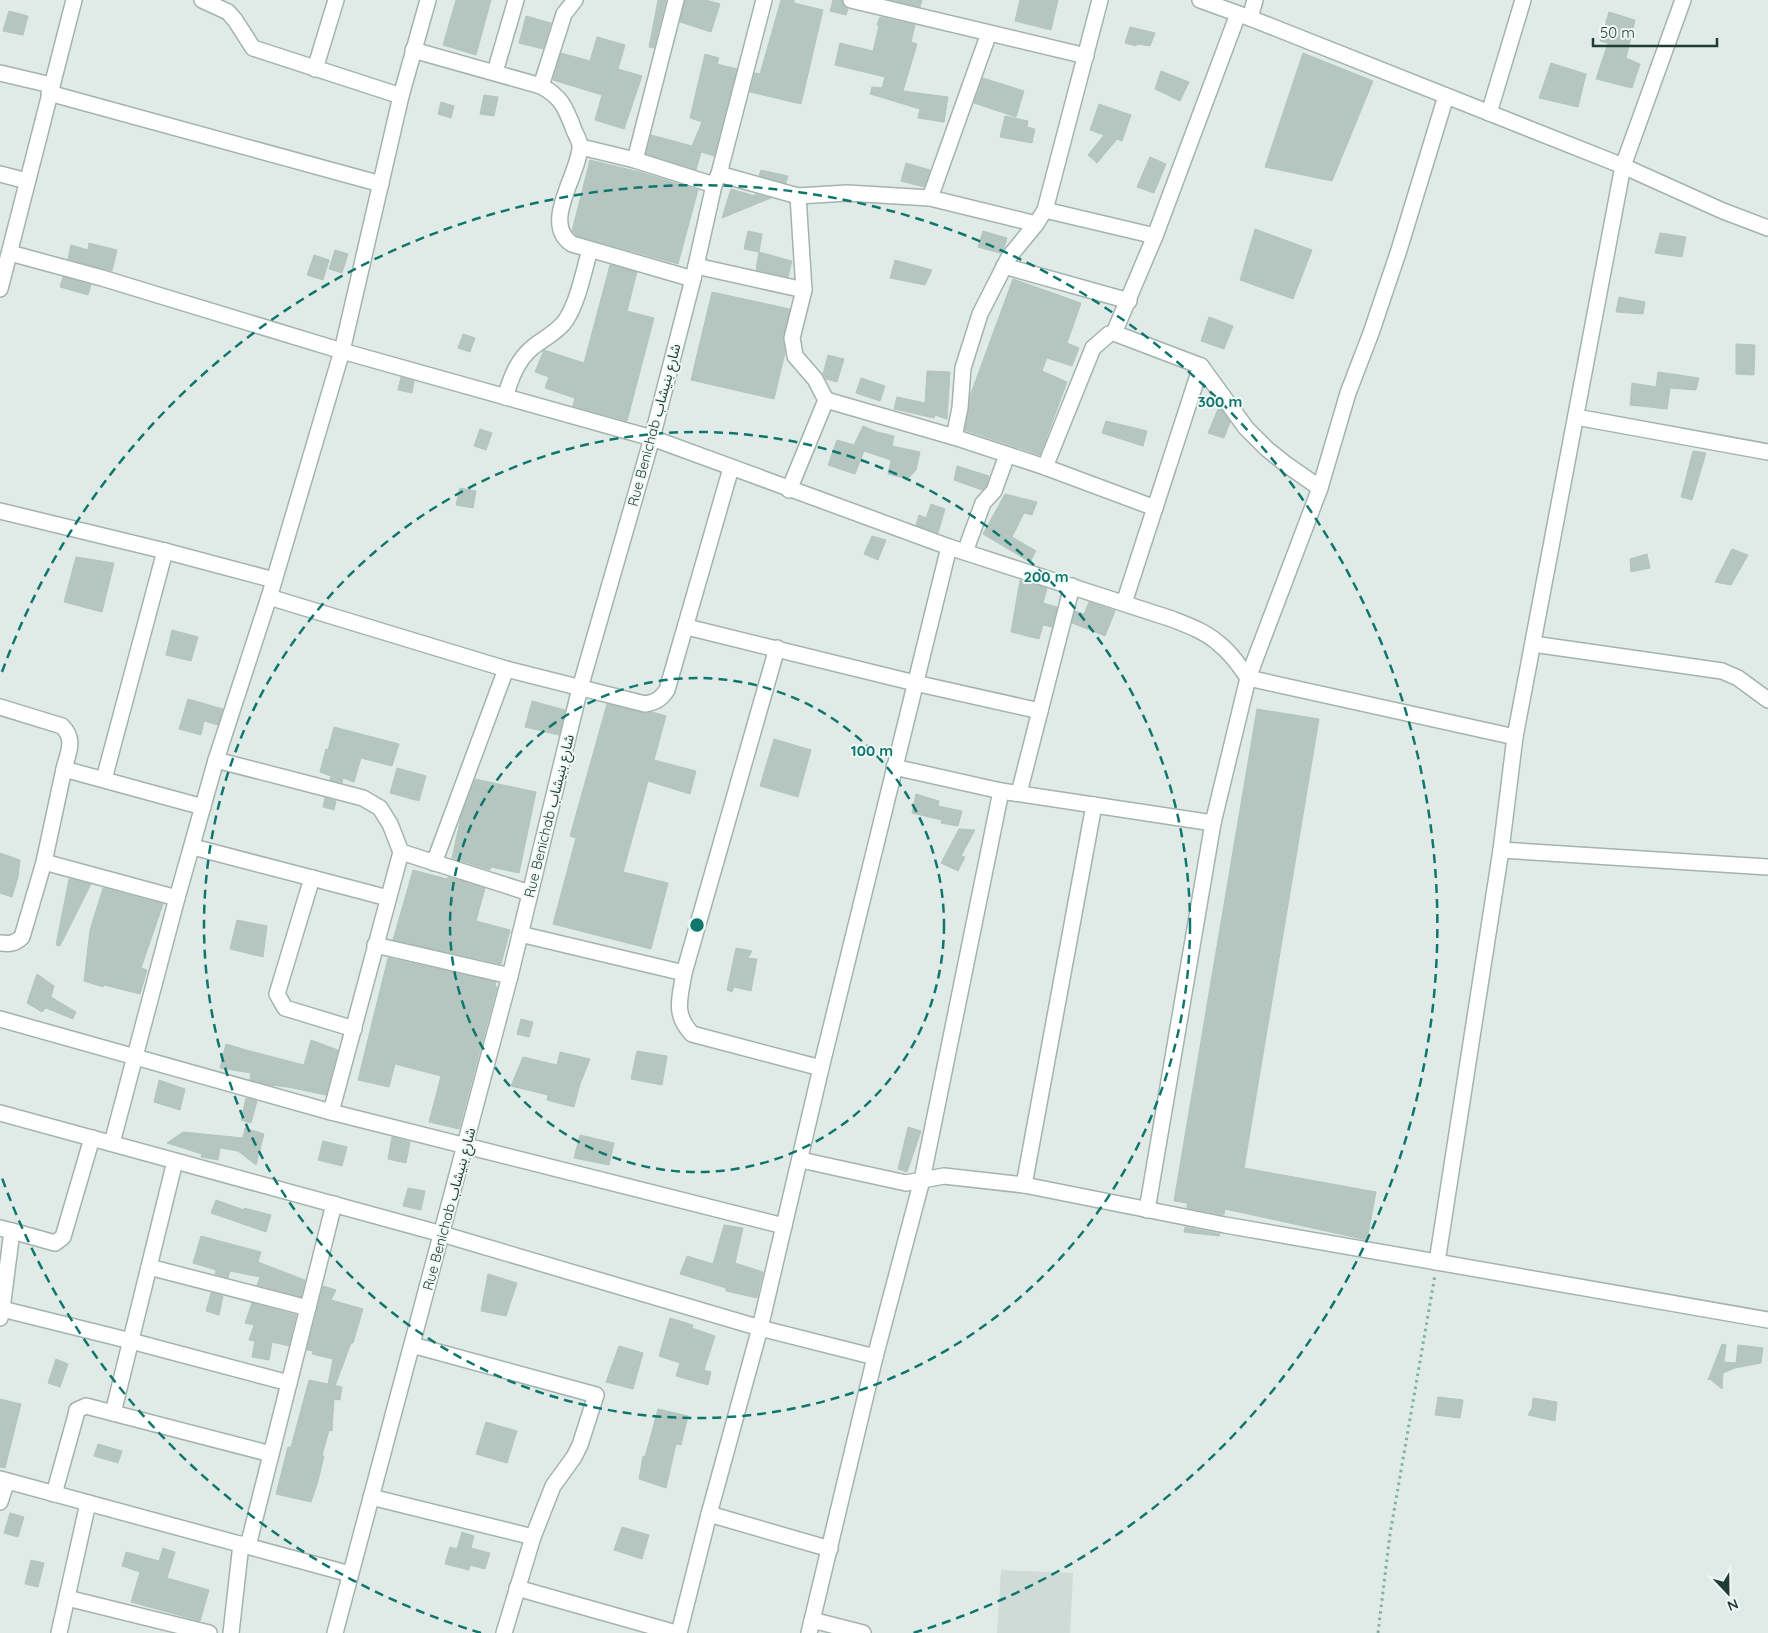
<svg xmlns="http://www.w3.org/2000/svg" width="1768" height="1633" viewBox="0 0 1768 1633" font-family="Quicksand,'Noto Sans Arabic',sans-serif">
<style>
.built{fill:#cedbd6}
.building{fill:#b5c6c0;stroke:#b2c5be}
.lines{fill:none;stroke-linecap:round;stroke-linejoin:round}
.street-casing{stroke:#a3b3af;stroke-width:18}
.path{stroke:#7eb1a4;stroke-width:3;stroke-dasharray:2.5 4;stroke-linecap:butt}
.street{stroke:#fff;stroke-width:15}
.ring{fill:none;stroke:#0f766e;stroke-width:2.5;stroke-dasharray:9 6}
.labels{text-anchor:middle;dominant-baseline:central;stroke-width:4;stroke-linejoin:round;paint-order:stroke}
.street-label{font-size:14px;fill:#203c37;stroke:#f0f8f5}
.centre{fill:#0f766e;stroke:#f0f8f5;stroke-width:2.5}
.ring-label{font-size:15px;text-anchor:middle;font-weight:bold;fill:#0f766e;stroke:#f0f8f5;stroke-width:4;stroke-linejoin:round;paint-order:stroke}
</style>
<rect width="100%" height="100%" fill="#e0ebe7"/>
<!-- built -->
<polygon class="built" points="1001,1570 1073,1573 1070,1633 997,1633"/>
<!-- building -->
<g class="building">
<polygon points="456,0 491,0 476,55 443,45"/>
<polygon points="658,0 666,0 654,48 649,47"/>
<polygon points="685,0 706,0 720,4 711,32 680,22"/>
<polygon points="781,0 794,0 794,3 823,10 801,104 750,92 755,73 760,74"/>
<polygon points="833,0 842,0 844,6 848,9 846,15 830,11"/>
<polygon points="891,0 922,0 920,7"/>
<polygon points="1020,0 1058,0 1051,30 1015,21"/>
<polygon points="9,11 28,16 23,35 3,31"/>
<polygon points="1609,12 1635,20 1626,58 1640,64 1632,88 1596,79 1608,43 1600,41"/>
<polygon points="526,16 551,23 543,49 519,43"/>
<polygon points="880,17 915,25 911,42 917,44 903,91 948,97 944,122 918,118 920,109 870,94 872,87 882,88 885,77 835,65 840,43 873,51 879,26 877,25"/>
<polygon points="1130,27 1155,33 1150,46 1137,44 1136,46 1125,43"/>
<polygon points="597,37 625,45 618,69 642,76 624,129 595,120 602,95 553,80 561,53 590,61"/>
<polygon points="1303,53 1373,81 1332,181 1265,167"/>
<polygon points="705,54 719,58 717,64 737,69 714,156 701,152 696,170 646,154 651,135 692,146 702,122 690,118"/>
<polygon points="1551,63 1586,74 1578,107 1539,98"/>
<polygon points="1161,71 1189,82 1180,101 1155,89"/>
<polygon points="983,78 1024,91 1016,117 974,103"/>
<polygon points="484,95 498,97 494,116 480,114"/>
<polygon points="441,102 454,106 451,118 438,114"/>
<polygon points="1099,104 1131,115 1122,141 1117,139 1097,163 1088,155 1104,135 1090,130"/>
<polygon points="1005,116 1028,121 1027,127 1035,129 1032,143 1000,137"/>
<polygon points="1150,157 1166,164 1154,193 1137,187"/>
<polygon points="590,160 640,172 698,190 678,264 577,236 572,231"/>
<polygon points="906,163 930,170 924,187 901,181"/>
<polygon points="761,170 788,176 786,183 759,176"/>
<polygon points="731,189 755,196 755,194 771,198 722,218"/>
<polygon points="1255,229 1312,250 1293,299 1240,280"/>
<polygon points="748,231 762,234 759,252 744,249"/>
<polygon points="983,231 1007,238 1004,248 1000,253 978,247"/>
<polygon points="1660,233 1686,237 1682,257 1655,253"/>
<polygon points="89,243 117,250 112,271 68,259 71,245 88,250"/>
<polygon points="335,250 348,254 342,273 329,269"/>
<polygon points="759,252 792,261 788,277 756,270"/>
<polygon points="314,255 329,260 323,280 307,275"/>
<polygon points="895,260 932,270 925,285 890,278"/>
<polygon points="610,265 637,272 627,311 654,318 627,421 573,406 575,398 545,388 549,377 535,372 544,350 584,363"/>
<polygon points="63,277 91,285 88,295 60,287"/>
<polygon points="1013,279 1081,303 1067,343 1079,348 1072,366 1047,358 1042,371 1067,382 1040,455 965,430 970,396"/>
<polygon points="712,292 790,309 783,336 785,353 774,399 691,380"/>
<polygon points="1619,297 1645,302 1643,314 1616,312"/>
<polygon points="1209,317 1233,326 1224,349 1201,341"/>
<polygon points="463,334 475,338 470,352 458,348"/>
<polygon points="1736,344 1755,345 1754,375 1736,374"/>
<polygon points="828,355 844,359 837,382 826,379 823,374"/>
<polygon points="927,371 950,372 947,419 935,415 934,418 894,409 897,397 925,403"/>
<polygon points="1658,372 1699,378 1696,390 1670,388 1667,409 1630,405 1632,383 1656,387"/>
<polygon points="401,377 414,381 412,393 398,390"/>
<polygon points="861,378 885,386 880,401 856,393"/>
<polygon points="1218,409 1222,410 1230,422 1224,438 1208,433"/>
<polygon points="1106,421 1147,431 1143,446 1102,433"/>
<polygon points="863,426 877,432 894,436 892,446 920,452 916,470 908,479 888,474 891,460 864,451 855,474 828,465 837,440 854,445"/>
<polygon points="480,429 492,433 486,450 474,446"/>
<polygon points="1693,451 1706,453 1692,500 1681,497"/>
<polygon points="957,466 989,476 986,486 982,490 954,480"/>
<polygon points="460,488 476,491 473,508 456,505"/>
<polygon points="1005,494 1037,502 1032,515 1024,513 1012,537 1036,551 1030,562 983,534"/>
<polygon points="931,504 945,509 938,533 916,525 919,515 926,518"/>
<polygon points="872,536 886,540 878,560 864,554"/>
<polygon points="1732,549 1748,555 1731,585 1715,582"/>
<polygon points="1647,554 1650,568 1631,572 1630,559"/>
<polygon points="76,557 114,563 102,612 64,602"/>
<polygon points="1020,580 1047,588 1043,603 1057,607 1052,627 1043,625 1039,639 1011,632"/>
<polygon points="1089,602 1115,611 1105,636 1072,623 1075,611 1084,614"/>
<polygon points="172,630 198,637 191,661 166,655"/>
<polygon points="188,699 223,709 218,725 204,721 201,735 179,729"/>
<polygon points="532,701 565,710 559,735 525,727"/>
<polygon points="607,704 643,713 652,712 666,716 654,760 696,771 690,794 648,781 623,872 668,883 651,949 553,924 576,838 570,836"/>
<polygon points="1257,709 1319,719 1244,1168 1376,1192 1367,1240 1225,1209 1224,1215 1187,1208 1187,1203 1174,1201"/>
<polygon points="334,727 399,744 392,766 361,758 354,782 343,778 342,783 330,780 331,776 320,772 326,749 328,750"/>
<polygon points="774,739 811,750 798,797 760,786"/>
<polygon points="397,768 426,776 419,801 390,793"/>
<polygon points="475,779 536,792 519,873 491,867 490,870 452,858 461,817"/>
<polygon points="916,794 939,801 938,806 962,811 958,826 941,823 942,820 912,813"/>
<polygon points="325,798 336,801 334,810 323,807"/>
<polygon points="959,829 975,830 961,856 965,857 958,871 941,863"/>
<polygon points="0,853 20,860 18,877 12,897 0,893"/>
<polygon points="413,870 447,879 448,877 485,888 476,921 510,930 501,964 393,940"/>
<polygon points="69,879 91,884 60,946 56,945"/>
<polygon points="103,888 163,904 141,968 147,970 140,994 104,985 103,987 84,981 90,930"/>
<polygon points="237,920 267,926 263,957 230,949"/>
<polygon points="736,948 752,951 748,958 757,959 751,991 734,987 732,992 727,990"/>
<polygon points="388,958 496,982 495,986 497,987 459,1129 429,1122 441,1076 395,1064 389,1087 358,1080"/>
<polygon points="37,974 54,986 51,997 76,1012 73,1019 46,1008 42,1012 27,1003"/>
<polygon points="521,1019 533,1022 529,1037 517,1034"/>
<polygon points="311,1040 338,1050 326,1095 288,1087 269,1085 250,1080 251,1073 220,1068 226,1044 246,1050 304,1065"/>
<polygon points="637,1051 667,1056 662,1085 631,1079"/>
<polygon points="560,1052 590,1059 580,1084 574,1107 547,1100 548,1095 511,1086 523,1057 557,1065"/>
<polygon points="159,1080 185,1089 180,1110 154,1102"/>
<polygon points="246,1098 257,1101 251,1123 241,1120"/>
<polygon points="908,1127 921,1131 907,1172 898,1169"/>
<polygon points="245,1128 264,1134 256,1165 238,1151 220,1148 218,1160 201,1157 202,1154 167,1143 183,1132 243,1138"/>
<polygon points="580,1135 614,1143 609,1165 574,1158"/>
<polygon points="392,1137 410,1142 406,1163 388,1159"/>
<polygon points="323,1141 347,1147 342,1166 318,1160"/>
<polygon points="408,1188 425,1191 421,1210 403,1206"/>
<polygon points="216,1200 244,1210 244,1208 271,1215 266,1232 211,1213"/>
<polygon points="724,1225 743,1228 735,1263 763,1272 757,1298 726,1291 726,1288 680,1274 687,1256 713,1264"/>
<polygon points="1185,1227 1220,1234 1219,1236 1184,1232"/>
<polygon points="201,1236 261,1252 258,1262 305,1280 301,1297 257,1285 260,1277 230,1271 228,1278 215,1274 216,1270 193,1263"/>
<polygon points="488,1274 517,1283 506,1316 481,1311"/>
<polygon points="323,1286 336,1290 331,1300 363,1309 353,1343 351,1343 335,1386 328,1384 333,1359 312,1354 313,1351 307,1350"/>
<polygon points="211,1293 223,1296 219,1315 206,1311"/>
<polygon points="252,1303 296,1315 289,1346 272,1342 269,1360 252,1357 255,1341 249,1340 254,1325 245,1323"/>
<polygon points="670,1318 693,1325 692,1328 715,1336 704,1370 711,1372 708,1385 676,1376 680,1363 659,1356"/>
<polygon points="1722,1344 1726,1345 1724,1362 1736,1363 1738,1345 1763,1348 1761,1363 1735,1368 1723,1373 1722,1389 1710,1379 1708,1380"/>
<polygon points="619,1346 643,1353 633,1389 606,1382"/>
<polygon points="56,1359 68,1364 60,1387 48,1383"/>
<polygon points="309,1380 342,1387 340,1400 334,1399 332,1431 329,1430 322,1456 324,1456 318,1481 311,1502 276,1494 288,1447 291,1447"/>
<polygon points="1438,1397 1463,1400 1460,1418 1435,1415"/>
<polygon points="1533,1398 1557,1402 1555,1421 1528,1415 1532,1408"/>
<polygon points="0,1399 21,1404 5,1468 0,1467"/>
<polygon points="658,1409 688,1416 681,1445 676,1444 666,1488 639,1479 643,1456 645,1457"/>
<polygon points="486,1422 517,1431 507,1463 476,1454"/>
<polygon points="98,1444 122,1451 118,1463 94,1456"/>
<polygon points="10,1513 24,1517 18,1537 4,1533"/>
<polygon points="622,1527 649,1535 642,1559 614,1550"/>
<polygon points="462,1532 474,1536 471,1548 490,1553 485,1569 470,1565 469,1570 445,1564 450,1547 457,1549"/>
<polygon points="163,1548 175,1552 167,1578 209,1590 200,1621 131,1602 140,1572 122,1566 126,1552 159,1561"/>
<polygon points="31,1560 44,1563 38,1587 25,1584"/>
</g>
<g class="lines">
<defs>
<g id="street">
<polyline points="202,0 228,12 235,20 253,48 401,96"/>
<polyline points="676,0 635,160 714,185"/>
<polyline points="851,0 1086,56"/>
<polyline points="1200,0 1250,18 1623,166 1723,211 1768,228"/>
<polyline points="1238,14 1155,236 1114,333 1201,366 1246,428 1267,449 1287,465 1320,488"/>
<polyline points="1250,18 1255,0"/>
<path d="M413,50l128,36c21,11 25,23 33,44 2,5 7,13 6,18 -2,28 -39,76 -8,96l121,35"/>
<polyline points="315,69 336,0"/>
<polyline points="495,72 516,0"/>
<polyline points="0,73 51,85"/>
<polyline points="541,86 564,14 575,0"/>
<polyline points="49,93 381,184"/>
<polyline points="1489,113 1523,0"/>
<polyline points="581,147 635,160"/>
<polyline points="0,174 27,181"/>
<polyline points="719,174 798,196 847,193 930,198 1036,224"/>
<polyline points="930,198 989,33"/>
<polyline points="1045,210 1155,236"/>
<path d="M10,253l92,25 240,73 310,87 297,109 223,72c15,6 32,12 45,23 13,10 22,23 31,36l267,59"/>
<polyline points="696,266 804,290 798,196"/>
<polyline points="1004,266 1129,301"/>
<polyline points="0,289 74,0"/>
<polyline points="804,290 792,338 794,349 795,356 815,379 826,400"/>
<path d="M505,397c6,-19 12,-37 28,-50 11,-9 25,-15 33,-27 13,-21 17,-47 24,-70"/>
<polyline points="1576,417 1768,452"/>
<polyline points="954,437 960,408 963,368 980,314 1009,257 1036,224 1045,210 1100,0"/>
<polyline points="1045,467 1093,348 1109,334 1114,333"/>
<polyline points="789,490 826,400 954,437 1045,467 1155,508"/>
<polyline points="0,511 165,551 274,580"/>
<polyline points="965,552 983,503 994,491 1007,455"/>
<path d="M269,597l237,72 139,35c11,-2 16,-5 22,-14l64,-222"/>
<polyline points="1124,603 1201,366"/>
<polyline points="687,627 915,683 1040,711"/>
<polyline points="1533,644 1722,671 1738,678 1768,700"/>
<path d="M777,648l-93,325c-4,25 -11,41 8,61l129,34"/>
<path d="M0,707l62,19c14,14 6,26 2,43l139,38"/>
<polyline points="216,760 363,798 380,808 390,824 401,852 530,893"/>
<polyline points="894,767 1001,791 1213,823 1147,1210"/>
<polyline points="64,769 44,862 177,898"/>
<polyline points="104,779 165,551"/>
<polyline points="1019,793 1072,586"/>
<polyline points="1213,823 1248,678 1320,488 1348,393 1371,333 1399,250 1446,96"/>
<polyline points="193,847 312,878 277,994 285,1008 354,1029"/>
<polyline points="1501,850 1768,867"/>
<polyline points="434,863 506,669"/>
<polyline points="312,878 388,898"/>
<polyline points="520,934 684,973"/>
<path d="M0,943c10,1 14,1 22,-6l22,-75"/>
<polyline points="375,945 510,976"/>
<polyline points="0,1019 331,1112 784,1226"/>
<polyline points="331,1112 401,852"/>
<polyline points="0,1113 442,1234 760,1328 875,1357"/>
<polyline points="112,1143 177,898 216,760 271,591 342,351 401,96 428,0"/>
<polyline points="801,1160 906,1183 944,1176 1024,1185 1225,1225 1768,1320"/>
<polyline points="1024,1185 1094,805"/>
<polyline points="0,1228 12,1231 2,1309 0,1318"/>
<polyline points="12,1231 55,1243 63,1237 92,1138"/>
<polyline points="1437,1262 1501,850 1515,737 1623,166 1683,0"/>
<polyline points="149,1267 308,1308"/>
<polyline points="2,1309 131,1341 289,1383"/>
<polyline points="412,1345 596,1395 580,1445 574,1457 553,1486 533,1537 504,1633"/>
<polyline points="113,1413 175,1161"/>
<polyline points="0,1479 350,1574"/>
<polyline points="54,1494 76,1415 77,1410 86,1406 271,1454"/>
<polyline points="371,1497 533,1537"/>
<polyline points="0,1502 7,1481"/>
<polyline points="709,1514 830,1549"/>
<polyline points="248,1546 334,1204"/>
<polyline points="517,1588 676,1633"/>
<polyline points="67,1598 209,1633"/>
<polyline points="812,1620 863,1633"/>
<polyline points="59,1633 88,1503"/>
<polyline points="231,1633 241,1544"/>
<polyline points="335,1633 510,976 580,688 652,438 693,279 714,185 719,174 764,0"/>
<polyline points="679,1633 709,1514 760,1328 821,1068 949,547"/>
<polyline points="809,1633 875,1357 922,1180 1001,791"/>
</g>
</defs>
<!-- street casing -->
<use href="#street" class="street-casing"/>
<!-- path -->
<polyline class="path" points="1378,1633 1390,1534 1435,1275"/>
<!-- street -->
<use href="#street" class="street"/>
</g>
<!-- distance rings -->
<g class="ring">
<circle cx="697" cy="925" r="247"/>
<circle cx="697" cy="925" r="493"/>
<path d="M481 1633A740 740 0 0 1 2 1178M2 672A740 740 0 1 1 913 1633"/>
</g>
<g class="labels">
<!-- street labels -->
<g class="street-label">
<text transform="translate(654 425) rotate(-75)">Rue Benichab شارع بنيشاب</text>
<text transform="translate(549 816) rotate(-76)">Rue Benichab شارع بنيشاب</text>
<text transform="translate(449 1209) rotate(-75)">Rue Benichab شارع بنيشاب</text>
</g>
</g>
<circle cx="697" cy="925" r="8" class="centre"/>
<g class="ring-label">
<text x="1220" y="407">300 m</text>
<text x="1046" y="582">200 m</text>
<text x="872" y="756">100 m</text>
</g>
<!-- north arrow -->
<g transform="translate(1728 1593) rotate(158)" stroke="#f0f8f5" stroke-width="4" paint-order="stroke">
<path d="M0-4L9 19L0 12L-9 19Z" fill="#203c37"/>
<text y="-8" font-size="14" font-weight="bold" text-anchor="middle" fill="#203c37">N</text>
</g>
<!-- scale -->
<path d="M1593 38v8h124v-8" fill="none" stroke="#203c37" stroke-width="2.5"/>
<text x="1600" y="38" font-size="15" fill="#203c37" stroke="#f0f8f5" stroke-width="4" paint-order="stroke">50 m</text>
</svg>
